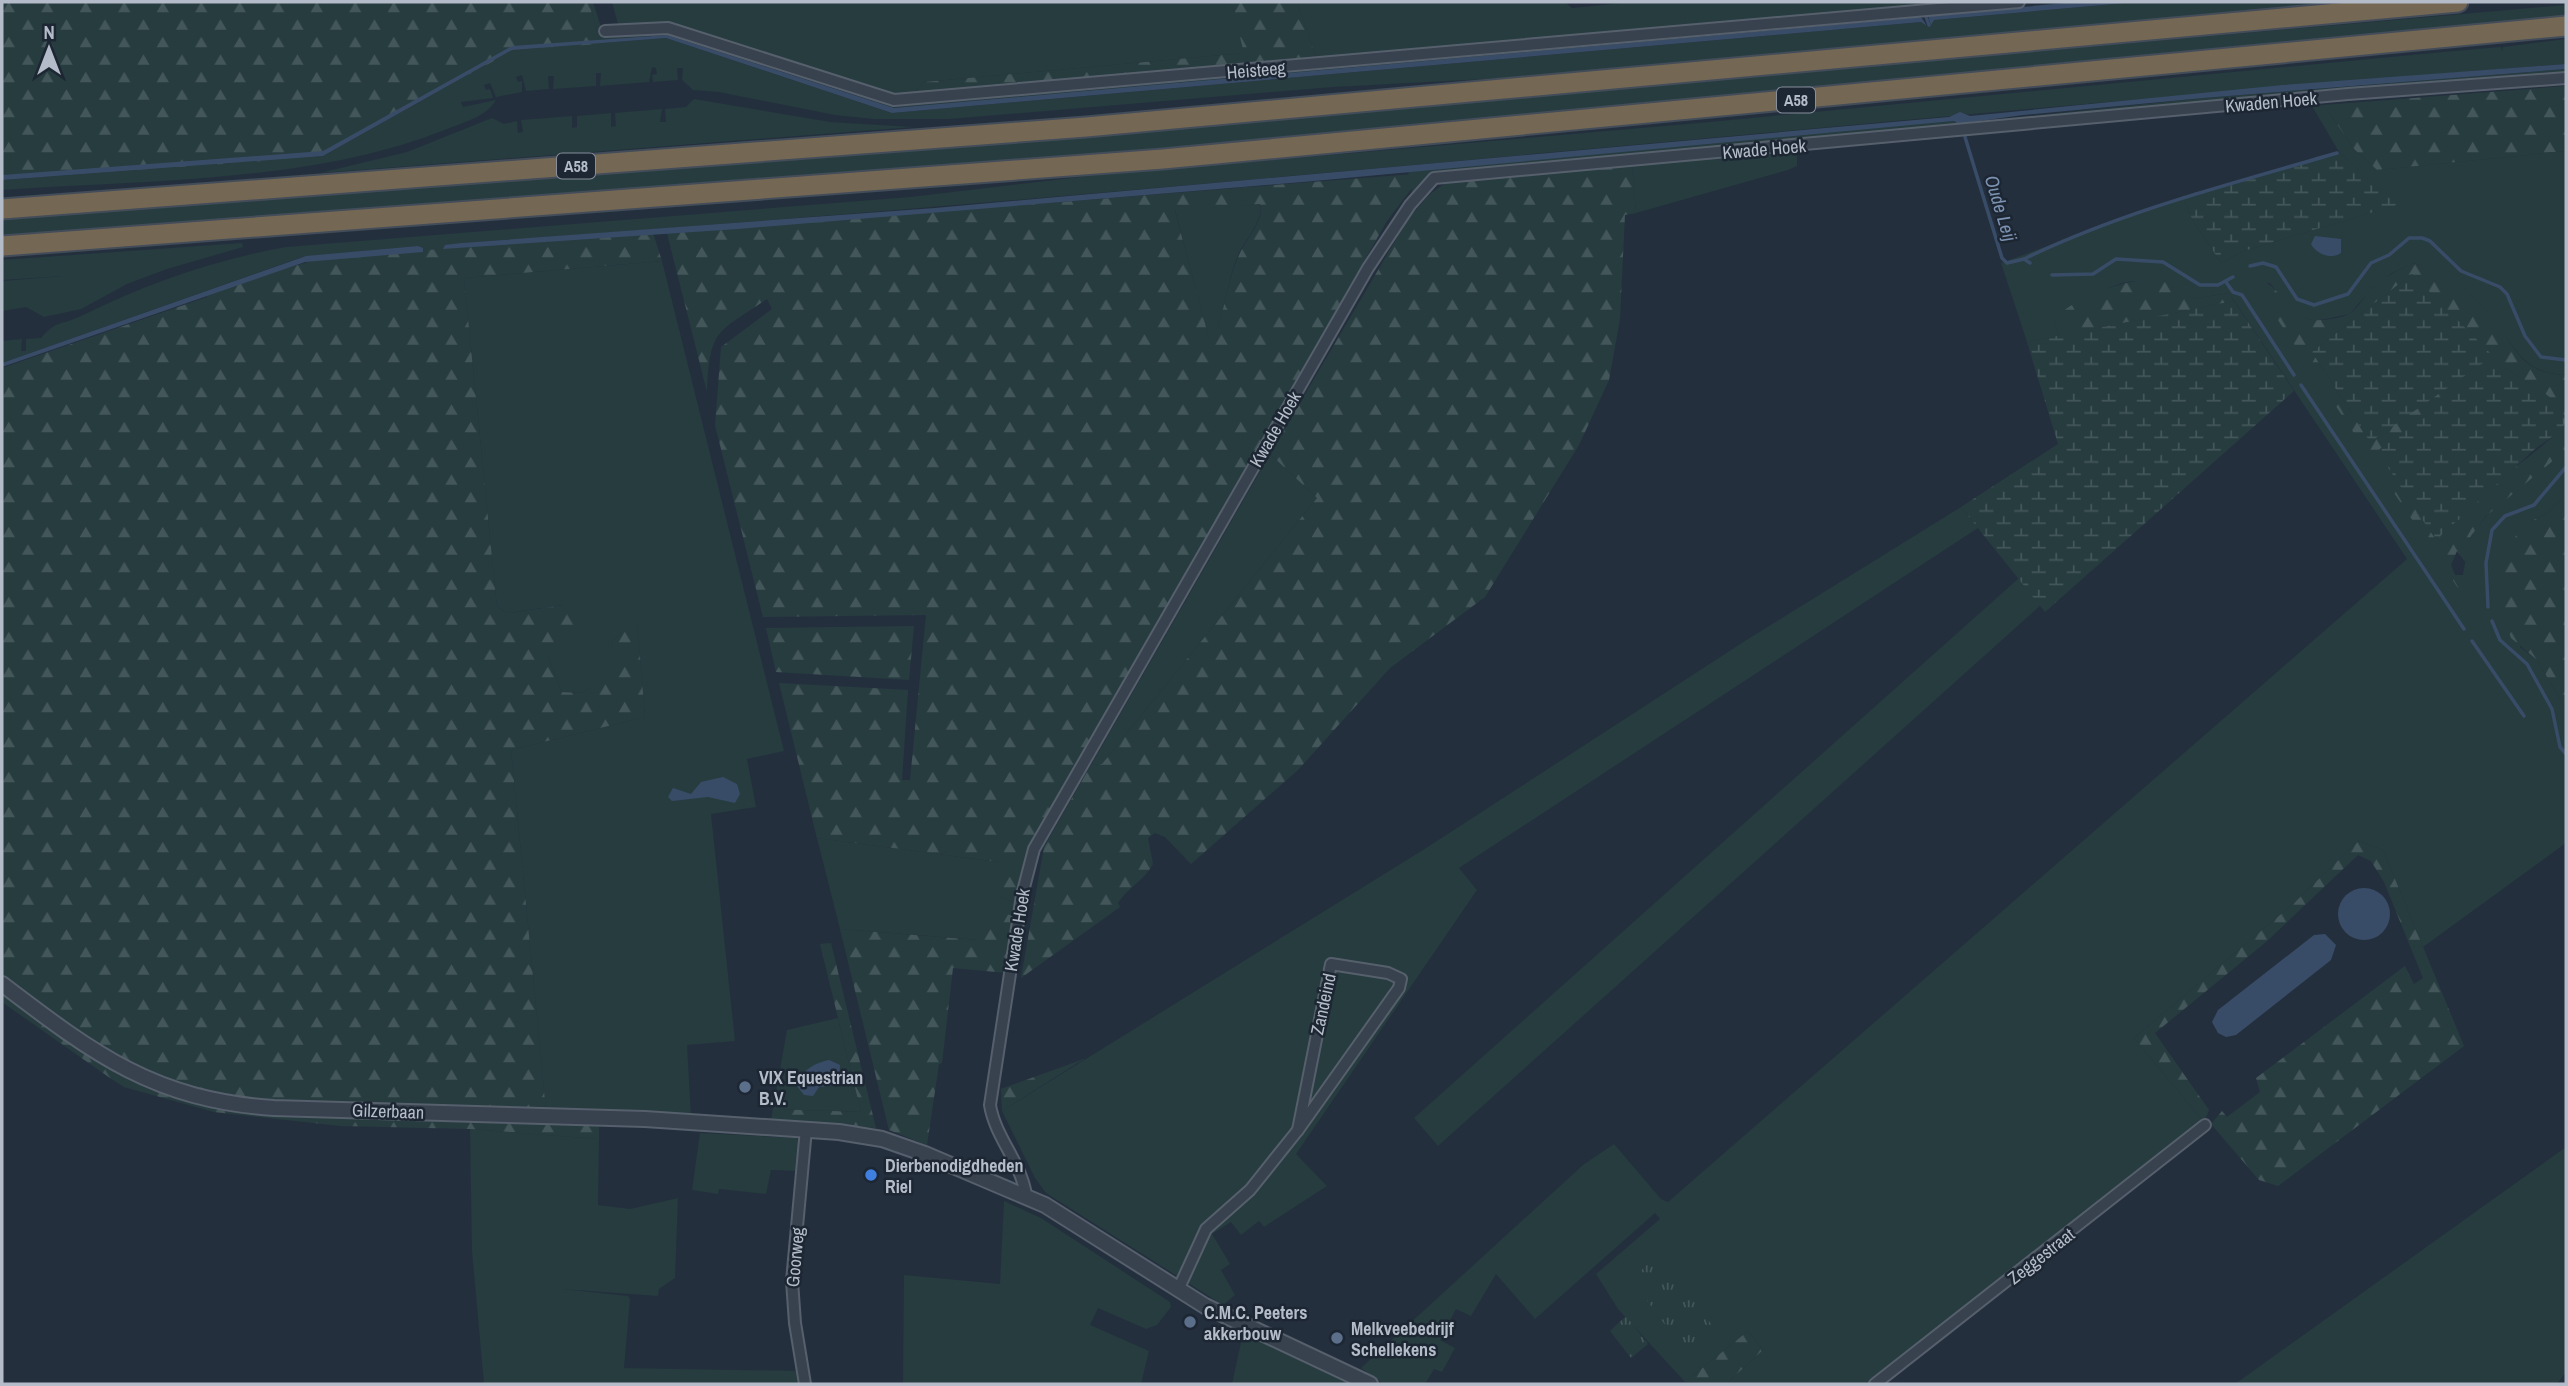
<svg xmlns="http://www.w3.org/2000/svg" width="2568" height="1386" viewBox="0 0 2568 1386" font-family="'Archivo Narrow',sans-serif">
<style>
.grass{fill:#263c3f}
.forest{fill:url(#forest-firs);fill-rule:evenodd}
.wetland{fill:url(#wetland-marsh)}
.park{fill:url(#park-tufts)}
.water{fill:#394c67}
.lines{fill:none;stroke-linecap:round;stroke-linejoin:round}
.stream{stroke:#394c67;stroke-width:3.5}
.minor-casing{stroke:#565f6c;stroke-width:14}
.tertiary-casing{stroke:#565f6c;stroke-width:18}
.motorway-casing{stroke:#434c59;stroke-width:23}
.minor{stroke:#38414e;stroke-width:10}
.tertiary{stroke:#38414e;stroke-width:14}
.motorway{stroke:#746855;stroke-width:19}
.service-dot{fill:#5c6f8a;stroke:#1d2633;stroke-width:2.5}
.shop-dot{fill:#3f7fe0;stroke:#1d2633;stroke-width:2.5}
.labels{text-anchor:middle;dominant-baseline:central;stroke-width:5;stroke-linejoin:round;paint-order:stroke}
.shield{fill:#1d2633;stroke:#878f9c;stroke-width:2}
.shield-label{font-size:16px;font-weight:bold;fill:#b4bcc9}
.street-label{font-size:18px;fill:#b4bcc9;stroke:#1d2633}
.poi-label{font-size:18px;font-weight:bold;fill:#b4bcc9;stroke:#1d2633;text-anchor:start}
.water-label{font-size:19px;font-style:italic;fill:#7c92b1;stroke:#1d2633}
</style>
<defs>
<pattern id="forest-firs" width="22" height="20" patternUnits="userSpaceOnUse" patternTransform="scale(1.75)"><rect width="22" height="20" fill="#263c3f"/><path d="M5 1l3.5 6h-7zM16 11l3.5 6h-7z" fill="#435659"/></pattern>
<pattern id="wetland-marsh" width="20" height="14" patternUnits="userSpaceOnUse" patternTransform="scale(1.75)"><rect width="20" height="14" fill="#263c3f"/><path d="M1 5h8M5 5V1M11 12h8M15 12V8" fill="none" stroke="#435659"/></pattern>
<pattern id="park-tufts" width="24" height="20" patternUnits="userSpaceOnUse" patternTransform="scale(1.75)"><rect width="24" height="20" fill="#263c3f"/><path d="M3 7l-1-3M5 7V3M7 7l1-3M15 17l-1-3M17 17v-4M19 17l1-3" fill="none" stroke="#435659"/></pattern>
</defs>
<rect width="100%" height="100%" fill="#242f3e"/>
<!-- grass -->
<g class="grass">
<polygon points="589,2 593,2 604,36 662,31 880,101 2075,2 1280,76 894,108 668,35 599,40"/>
<polygon points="612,2 1231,2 1245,53 924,82 913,94 892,96 664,23 618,24"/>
<polygon points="1297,2 1565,2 1572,8 1633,2 1977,2 1317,60"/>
<path d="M2137,2h205l-837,76 -172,9 -384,32h-75l-39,-4 -116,-23 -26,-2 -11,-10 1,-12h-6l1,12 -25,2 -1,-7 5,-1 -1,-6 -4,-1 -3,15 -49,4 1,-13h-5v13l-43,3 1,-13h-6l1,13 -23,2 -4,-16 -6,2 2,5 4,-1v11l-26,5 -6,-14 -6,2 2,5 4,-1 3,9 -32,4 2,5 33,-7c-10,17 -31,22 -49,29 -133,54 -302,51 -445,61v-10l321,-24 189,-106 154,-12 226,75 1029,-91 6,4 7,-6z"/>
<polygon points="2566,5 2566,18 1243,142 2,238 2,219 1036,139"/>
<path d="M2566,39v25c-702,54 -1401,131 -2105,179l-17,3 1,5h-21l-6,-5 -116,11 -300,106v-22l20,-2 -1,12h5v-12l15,-1c15,-18 19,-12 40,-22 67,-33 133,-56 205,-69l624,-50 178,-21 622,-54 733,-70 58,-5 1,4 1,-4z"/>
<polygon points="2566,69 2566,75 1964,126 1963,123 2203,98"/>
<polygon points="694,99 830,122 913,127 320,173 407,152 492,118 504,124 517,121 518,133 523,132 521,120 572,116 572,128 577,127 577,116 611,113 611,127 616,126 615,113 662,109 660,122 666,122 665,109 686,107"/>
<path d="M2324,105l30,44 23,21 189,-19v224c-46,-2 -50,-29 -76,-60 -18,-23 -49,-43 -76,-52l-22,10 -19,14 -23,27 -35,7 -21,-7 -24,-31h-16l204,304c9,-16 6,-36 14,-52 13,-24 71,-70 94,-85v44l-18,19 -17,8 -11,126 17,13 29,49v134l-143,104 -40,-97 -25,-9 -65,63 -159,134 70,84 -336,262h-142l37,-34 -15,-19 -63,51 -67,-73 -22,-35 64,-55 -5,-6 -120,106 -39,-45 -25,42 -15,-7 -16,31 15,8 -13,24 -8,-3 -9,15h-42l-22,-16 222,-203 31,-21 47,55 7,3 739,-643 -178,-266 -36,6c-60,-37 -85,-11 -139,21l5,16 -32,6 -26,-79 182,-67 9,23 29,44 23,-12 152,-46 -57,-53 -27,-46z"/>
<polygon points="1954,121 1960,127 1434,175 1412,193 1408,171"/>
<polygon points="1797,150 1797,166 1788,170 1636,213 1632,166"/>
<path d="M1260,204c5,13 -14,36 -21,49 -13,29 -13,63 -29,90l-35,-133z"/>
<polygon points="242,243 243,247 167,269 127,284 81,309 44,317 26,307 2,311 2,281 64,276 2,280 2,260"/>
<polygon points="662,261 784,751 747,759 756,807 711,814 735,1041 687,1045 691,1116 546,1110 511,750 645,717 637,620 613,640 611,677 581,693 562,692 548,657 563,605 508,613 497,607 464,278"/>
<polygon points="1270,454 1317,498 1102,764 1091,765"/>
<polygon points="1961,507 1978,528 1459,868 1477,890 1296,1154 1327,1186 1264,1227 1259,1221 1241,1235 1231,1222 1212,1234 1230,1264 1221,1270 1235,1295 1223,1305 1046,1193 1035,1178 1002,1111 1423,850 1748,639"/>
<polygon points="2019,578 2041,605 1438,1146 1414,1118"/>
<polygon points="817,838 999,862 1001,897 1018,904 1016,917 979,940 840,929"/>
<polygon points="838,1018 861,1112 773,1109 787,1030"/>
<polygon points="470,1129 599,1139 598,1205 630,1209 678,1198 675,1278 659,1289 658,1296 562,1289 628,1296 630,1299 624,1368 799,1371 801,1384 484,1384 472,1251"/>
<polygon points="700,1133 796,1138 801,1144 799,1171 771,1170 766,1194 719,1189 718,1194 692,1190"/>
<polygon points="2566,1147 2566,1372 2557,1384 2235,1384"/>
<polygon points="1004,1201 1041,1218 1170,1302 1171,1307 1157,1325 1146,1329 1098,1308 1090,1325 1149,1351 1141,1384 903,1384 904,1275 1000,1284"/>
<polygon points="1243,1333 1349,1384 1232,1384"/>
</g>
<!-- forest -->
<g class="forest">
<polygon points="2,2 589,2 600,44 514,50 320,155 309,158 2,179"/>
<polygon points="1231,2 1297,2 1317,60 913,94 924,82 1244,53"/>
<polygon points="2566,86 2566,151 2377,170 2354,149 2324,105"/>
<path d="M1632,166l4,47 -11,2 -5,104 -11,61 -30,65 -94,152 -95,71 -92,102 -107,94 -26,-27 -10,-4 -7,5 5,26c-9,17 -26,24 -35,39l2,4 -99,71 23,-131 47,-82 11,-1 215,-266 -47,-44 138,-235 22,-25 17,-12z"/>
<path d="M1414,174l1,10 -28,37 -353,617 -16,66 -22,-9 3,-33 -182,-24 -38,-155 129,7 -6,90h8l16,-165 -163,2 -48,-192 6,-78 51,-38 -5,-10c-51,35 -57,29 -60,93l-40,-159zM1260,204c6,13 -14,36 -20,49 -14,28 -14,63 -30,89l-35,-131z"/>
<polygon points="653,233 662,261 464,278 497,607 508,613 564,605 575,615 579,631 574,640 551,651 548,657 562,692 581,693 610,677 613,640 637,619 645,717 511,750 546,1110 274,1103 210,1095 121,1063 2,979 2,368 207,297 207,291 322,258"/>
<path d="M2414,263c29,9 52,25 72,47 30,32 29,63 80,65v44l-26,-29 -41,-26 4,114c16,-15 53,-40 63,-56v28l-81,67 -14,19 -6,26 -8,-11 -6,14 4,10h10l-7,13 -205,-305c24,-10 30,33 60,37 8,1 31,-2 38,-7 8,-6 14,-18 21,-25 12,-12 27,-18 42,-25zM2412,274l-42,168 -58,-90z"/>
<path d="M2148,279l20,4 25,16 36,-6 5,8 -175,35 -5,-16c20,-23 63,-37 94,-41z"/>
<polygon points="2566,494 2566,709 2537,660 2511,638 2498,603 2502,574 2511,541 2531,521 2548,513"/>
<polygon points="914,626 909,680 776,672 766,628"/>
<polygon points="2358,841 2383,850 2464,1046 2278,1186 2259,1180 2211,1124 2222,1111 2227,1117 2260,1092 2256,1078 2405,966 2414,984 2423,978 2384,882 2371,861 2358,855 2266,942 2155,1033 2209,1110 2204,1122 2134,1038 2293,904"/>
<polygon points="988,908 1016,917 1007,973 953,968 942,1063 939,1064 927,1145 889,1130 840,929 978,940"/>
<polygon points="831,943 876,1128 771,1121 773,1109 861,1112 820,944"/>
<polygon points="2,990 102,1063 126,1077 182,1098 384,1116 599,1125 599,1139 470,1129 341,1126 214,1112 124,1087 110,1078 2,1002"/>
<polygon points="1084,1059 1002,1111 1001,1089"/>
<polygon points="1748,1331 1763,1350 1726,1384 1685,1382"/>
</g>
<!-- wetland -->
<g class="wetland">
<polygon points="2339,152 2397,205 2244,251 2221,263 2192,219 2183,196"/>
<polygon points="2412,274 2493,356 2370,442 2312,352"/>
<polygon points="2234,301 2294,391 2045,612 1961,507 2058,444 2027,342"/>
<path d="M2500,364c19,15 62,32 66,58l-6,9 -25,18 -99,91 -59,-89z"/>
</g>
<!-- park -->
<g class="park">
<polygon points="1654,1257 1660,1258 1712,1325 1711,1329 1688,1347 1680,1345 1632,1280"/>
<polygon points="1626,1316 1648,1344 1631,1358 1610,1331"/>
</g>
<!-- water -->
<g class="water">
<polygon points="2075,2 2137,2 1934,20 1931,25 1928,16"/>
<polygon points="1921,17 1927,26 1921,22 892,113 666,38 512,50 323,156 2,180 2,175 323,151 512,46 667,35 894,108"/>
<polygon points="2566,64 2566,69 2203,98 2023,115 1958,124 1954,121 1314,181 738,229 443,249 445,245 461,243 935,208 1949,117 1960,112 1970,116 2283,85"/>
<path d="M2315,236l26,3v14c-10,7 -25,1 -30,-9z"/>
<polygon points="418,246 423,248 423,252 305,262 2,367 2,363 306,256"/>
<polygon points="723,777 737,784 740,794 735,803 708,797 672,801 668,797 673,788 691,794 701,782"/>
<circle cx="2364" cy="914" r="26"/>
<polygon points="2325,934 2336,945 2331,960 2236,1035 2226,1037 2218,1033 2212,1022 2218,1010 2314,935"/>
<path d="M829,1060l11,5 -1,15 -9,6 -11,1 -6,9 -9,-1 -7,-9c6,-16 15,-22 32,-26z"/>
</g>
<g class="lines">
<!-- stream -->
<g class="stream">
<polyline points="1926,17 1929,25"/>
<polyline points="1965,137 2002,258 2007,263 2024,259 2030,263"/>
<path d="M2024,259c99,-48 207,-75 313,-106"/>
<polyline points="2250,266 2263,263 2276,267 2297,299 2314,305 2348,294 2371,263 2389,255 2409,238 2422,238 2430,241 2461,271 2500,287 2507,294 2525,336 2541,357 2566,360"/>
<polyline points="2052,275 2093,274 2116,259 2163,262 2200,285 2218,285 2233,277"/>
<polyline points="2226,282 2233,292 2242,295 2294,375"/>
<polyline points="2301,385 2464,629"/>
<polyline points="2488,607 2486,563 2492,530 2505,516 2534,505 2566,467"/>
<polyline points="2492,621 2500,640 2527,664 2552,709 2560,747 2566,754"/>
<polyline points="2472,641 2524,716"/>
</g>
<defs>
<g id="minor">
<polyline points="605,31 668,28 894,100 2019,2"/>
<polygon points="1331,964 1388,973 1401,979 1399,988 1298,1130"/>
<path d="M1026,1195c-5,-33 -31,-58 -36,-90l32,-210 12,-46 334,-581 42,-63 24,-27 914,-84 218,-16"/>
<polyline points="1178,1290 1206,1229 1250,1190 1298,1130"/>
<polyline points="805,1384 795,1323 792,1281 806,1129"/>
<polyline points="1875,1384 2205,1125"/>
</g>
<path id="tertiary" d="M2,984c92,70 152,116 272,124l371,11 194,13 43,7 43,15 120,51 160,101 165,78"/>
<g id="motorway">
<polyline points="2,209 1086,127 2458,2"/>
<polyline points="2,246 1163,159 2566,26"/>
</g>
</defs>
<!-- minor casing -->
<use href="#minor" class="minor-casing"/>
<!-- tertiary casing -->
<use href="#tertiary" class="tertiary-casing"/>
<!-- motorway casing -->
<use href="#motorway" class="motorway-casing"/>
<!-- minor -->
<use href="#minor" class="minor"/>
<!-- tertiary -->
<use href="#tertiary" class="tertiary"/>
<!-- motorway -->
<use href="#motorway" class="motorway"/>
</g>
<!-- markers -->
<g class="service-dot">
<circle cx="745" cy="1087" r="7"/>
<circle cx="1190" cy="1322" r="7"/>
<circle cx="1337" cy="1338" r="7"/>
</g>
<circle class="shop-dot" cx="871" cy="1175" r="7"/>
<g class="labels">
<!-- shield labels -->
<g class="shield">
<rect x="1777" y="87.5" width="38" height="25" rx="5"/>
<rect x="557" y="153.5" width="38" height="25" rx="5"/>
</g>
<g class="shield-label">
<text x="1796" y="100">A58</text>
<text x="576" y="166">A58</text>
</g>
<!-- street labels -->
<g class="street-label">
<text transform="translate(1256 70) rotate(-5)">Heisteeg</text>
<text transform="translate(2271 102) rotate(-5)">Kwaden Hoek</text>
<text transform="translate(1764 149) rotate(-5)">Kwade Hoek</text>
<text transform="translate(1275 429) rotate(-60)">Kwade Hoek</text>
<text transform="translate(1017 930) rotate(-81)">Kwade Hoek</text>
<text transform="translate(1323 1004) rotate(-78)">Zandeind</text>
<text transform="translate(388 1111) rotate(2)">Gilzerbaan</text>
<text transform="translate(2041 1256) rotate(-38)">Zeggestraat</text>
<text transform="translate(795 1257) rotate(-85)">Goorweg</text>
</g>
<!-- poi labels -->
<g class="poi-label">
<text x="759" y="1077">VIX Equestrian<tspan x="759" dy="21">B.V.</tspan></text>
<text x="885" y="1165">Dierbenodigdheden<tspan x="885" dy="21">Riel</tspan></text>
<text x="1204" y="1312">C.M.C. Peeters<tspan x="1204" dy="21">akkerbouw</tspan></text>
<text x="1351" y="1328">Melkveebedrijf<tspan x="1351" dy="21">Schellekens</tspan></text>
</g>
<!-- water labels -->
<g class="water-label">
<text transform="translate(2001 208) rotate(73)">Oude Leij</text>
</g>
</g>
<!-- border -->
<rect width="2568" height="1386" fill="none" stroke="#b4bcc9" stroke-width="7"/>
<!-- north arrow -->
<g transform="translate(49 49)" stroke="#1d2633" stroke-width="5" paint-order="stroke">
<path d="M0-5L12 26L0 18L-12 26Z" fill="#b4bcc9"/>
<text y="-10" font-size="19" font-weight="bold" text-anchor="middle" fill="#b4bcc9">N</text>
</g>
</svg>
